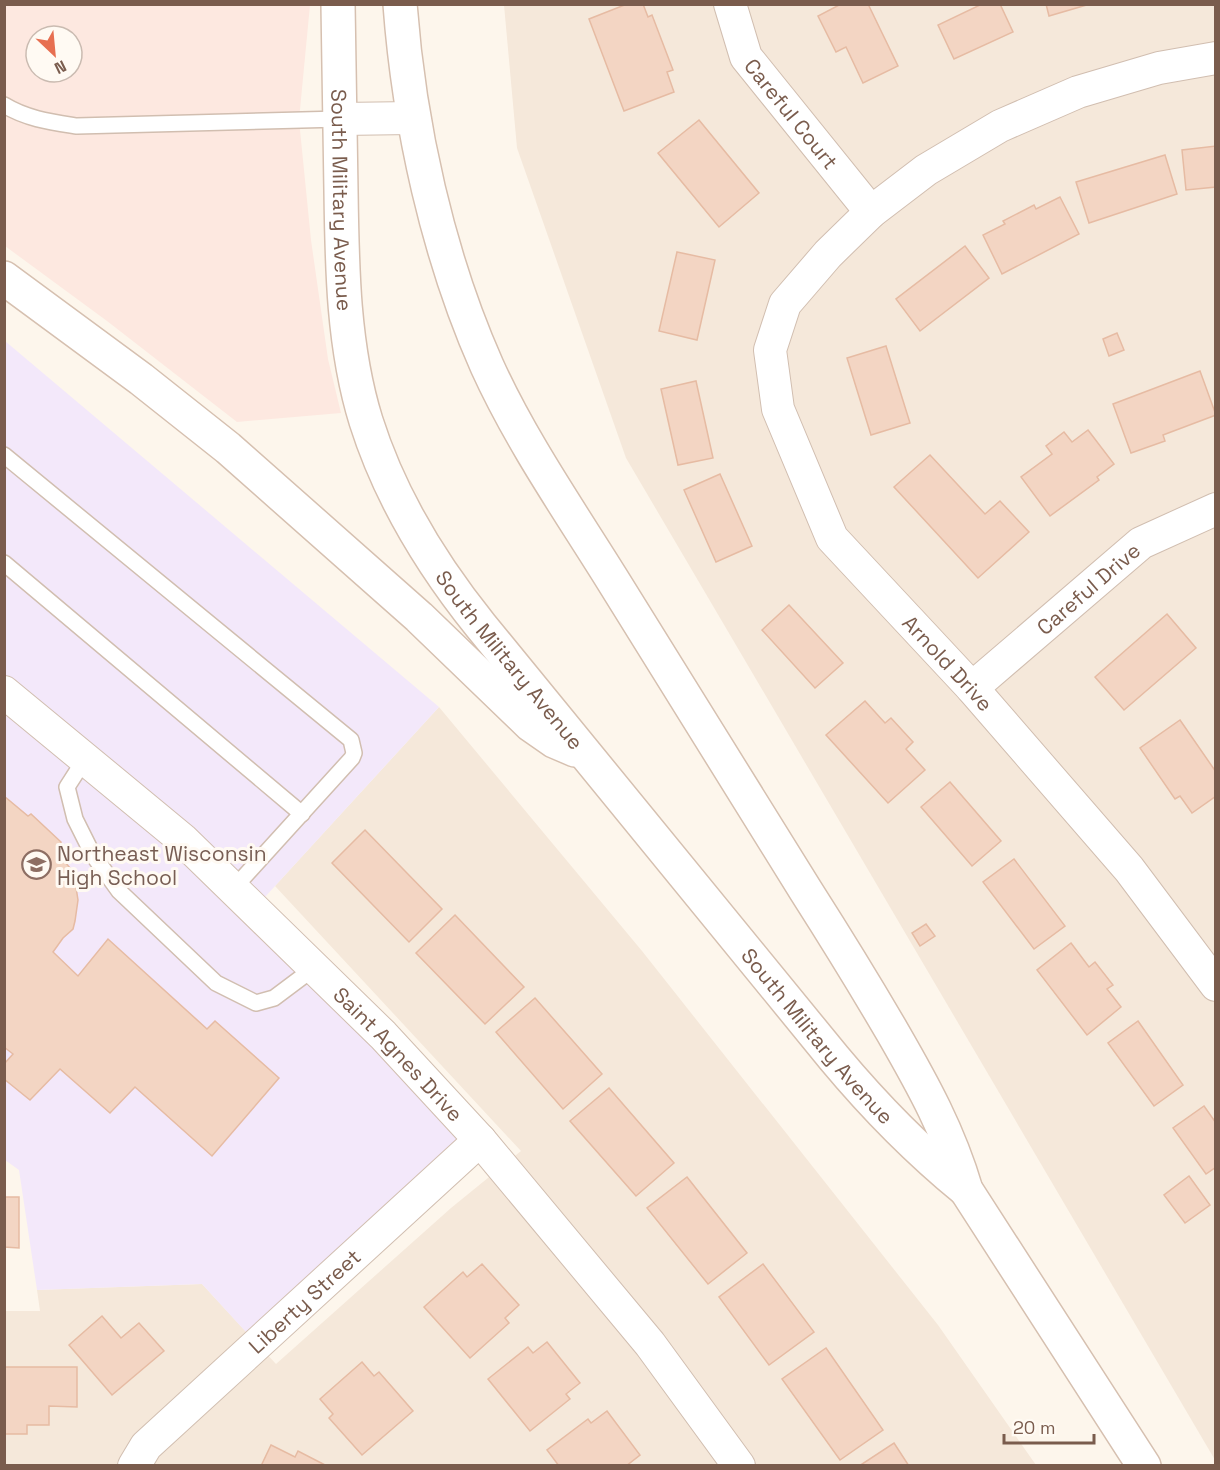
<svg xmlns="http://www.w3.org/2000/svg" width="1220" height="1470" viewBox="0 0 1220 1470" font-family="'Space Grotesk',sans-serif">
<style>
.residential{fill:#f5e8da}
.commercial{fill:#fde8e0;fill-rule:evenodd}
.education{fill:#f3e8fa}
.building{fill:#f3d5c3;stroke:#e6bba3;stroke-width:1.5}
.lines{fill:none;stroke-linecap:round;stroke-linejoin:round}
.service-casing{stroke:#d1beb0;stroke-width:18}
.minor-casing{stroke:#d1beb0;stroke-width:34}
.secondary-casing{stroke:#d6c0b0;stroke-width:36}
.service{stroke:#fff;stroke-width:15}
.minor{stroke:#fff;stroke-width:32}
.secondary{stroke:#fff;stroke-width:33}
.labels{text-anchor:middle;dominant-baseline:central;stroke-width:6;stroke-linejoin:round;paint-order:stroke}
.street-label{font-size:21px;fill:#7a5c4d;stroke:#fffaf3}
.education-label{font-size:21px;fill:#785e54;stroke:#fffaf3;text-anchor:start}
</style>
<rect width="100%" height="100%" fill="#fdf6ec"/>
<!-- residential -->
<g class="residential">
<polygon points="504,5 1215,5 1215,1460 626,458 517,148"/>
<polygon points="439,707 642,951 938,1325 1036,1465 5,1466 5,1311 40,1311 37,1290 202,1284 276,1364 451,1208 521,1151 275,886"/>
</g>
<!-- commercial -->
<path class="commercial" d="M5,5h305l-11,115 12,120 17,119 13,54 -104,9 -130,-101 -102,-75zM36,36h36v36h-36z"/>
<!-- education -->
<polygon class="education" points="5,341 439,707 254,909 480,1140 257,1344 202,1284 37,1290 19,1170 5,1160"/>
<!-- building -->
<g class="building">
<polygon points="627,4 643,4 648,17 652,15 673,70 667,72 674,92 624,111 589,19"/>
<polygon points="841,4 868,4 898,66 863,83 846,47 836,52 818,16"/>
<polygon points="982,4 1000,4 1013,32 954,59 938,25"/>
<polygon points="1046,4 1090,4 1049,16"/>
<polygon points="699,120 759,193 719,227 658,153"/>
<polygon points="1216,146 1216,187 1186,190 1182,150"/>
<polygon points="1165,155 1177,194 1089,223 1076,182"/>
<polygon points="1060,197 1079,234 1002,274 983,235 1005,224 1003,221 1034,205 1036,209"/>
<polygon points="965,246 989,278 920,331 896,299"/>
<polygon points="677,252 715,260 697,340 659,331"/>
<polygon points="1117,333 1124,350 1109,356 1103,339"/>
<polygon points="886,346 910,423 871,435 847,358"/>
<polygon points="1200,371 1216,415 1163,435 1165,441 1131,453 1113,404"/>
<polygon points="696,381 713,458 678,465 661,389"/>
<polygon points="1088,430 1114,464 1097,477 1099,480 1050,516 1021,477 1052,454 1046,446 1064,432 1072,442"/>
<polygon points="930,455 985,514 1000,501 1029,532 978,578 894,487"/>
<polygon points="720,474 752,546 716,562 684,490"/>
<polygon points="789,605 843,663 815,688 762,630"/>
<polygon points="1167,614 1196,648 1124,710 1095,677"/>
<polygon points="865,701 885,723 891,718 913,742 906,749 925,770 888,803 826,735"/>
<polygon points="1180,720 1216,772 1216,796 1192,813 1180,796 1175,799 1140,748"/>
<polygon points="950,782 1001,841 972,866 921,807"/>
<polygon points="4,796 28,816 31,814 61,842 60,856 71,869 75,881 78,900 75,921 73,929 63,938 53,952 78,976 108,939 207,1029 215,1021 279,1078 212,1156 135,1087 110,1113 60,1069 30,1100 4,1079 4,1064 13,1054 4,1047"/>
<polygon points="365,830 442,909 409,942 332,863"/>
<polygon points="1014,859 1065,926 1034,949 983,882"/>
<polygon points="455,915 524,987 485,1024 416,953"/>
<polygon points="926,924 935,936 920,946 912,933"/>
<polygon points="1071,943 1089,967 1095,962 1113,985 1107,989 1121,1007 1087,1035 1037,970"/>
<polygon points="535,998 602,1074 563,1109 496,1032"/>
<polygon points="1138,1021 1183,1085 1154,1106 1108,1043"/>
<polygon points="609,1088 674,1163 636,1196 570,1121"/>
<polygon points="1204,1106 1216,1123 1216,1167 1206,1174 1173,1128"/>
<polygon points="1189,1176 1210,1205 1185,1223 1164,1195"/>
<polygon points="687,1177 747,1253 708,1284 647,1208"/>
<polygon points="4,1197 19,1197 19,1248 4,1247"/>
<polygon points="482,1264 519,1305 505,1318 509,1323 470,1358 424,1307 463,1272 467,1277"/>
<polygon points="763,1264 814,1332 769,1365 719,1297"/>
<polygon points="102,1316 121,1338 139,1323 164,1351 112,1395 69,1345"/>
<polygon points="547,1342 580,1383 566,1394 570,1399 530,1431 488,1379 528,1347 533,1353"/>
<polygon points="826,1348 883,1430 840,1460 782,1379"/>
<polygon points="362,1362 374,1376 379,1372 413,1411 362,1455 329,1418 333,1414 320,1399"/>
<polygon points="4,1367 77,1367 77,1407 49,1406 49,1425 27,1425 27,1434 4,1434"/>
<polygon points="607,1411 640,1455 626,1466 559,1466 547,1450 588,1419 591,1423"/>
<polygon points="894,1443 909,1466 859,1466"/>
<polygon points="271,1445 295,1457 298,1451 327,1466 261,1466"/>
</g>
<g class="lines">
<defs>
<g id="service">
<path d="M4,105c23,14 47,17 73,21l263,-7"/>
<polyline points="4,455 351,740 354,753 352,758 233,889"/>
<polyline points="4,563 302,814"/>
<polyline points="85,759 67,787 75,819 93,855 119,891 216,983 256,1003 274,998 314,968"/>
</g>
<g id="minor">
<path id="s1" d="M730,4l16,53 125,155"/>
<path id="s2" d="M1216,58l-57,10 -81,24 -78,34 -74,44 -55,42 -43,42 -43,50 -15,46 8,59 54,129 140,150 157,181 87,116"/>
<polyline points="340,119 413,118"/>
<path id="s3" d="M972,688l169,-145 75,-34"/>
<path id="s4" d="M4,692l178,147 201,196 97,105 170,204 89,122"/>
<path id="s5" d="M134,1466l12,-20 334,-306"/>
</g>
<g id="secondary">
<path id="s6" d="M338,4c1,63 2,125 3,187 1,76 2,156 25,230 24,76 65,143 115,205l353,432c40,48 83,92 132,132"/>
<path d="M400,4c9,121 38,252 87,362 34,75 82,144 125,213 65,104 129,208 194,312 30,47 59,94 87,142 30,52 56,99 73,157l178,276"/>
<polyline points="4,278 141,379 228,448 419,617 531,725 554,741 575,750"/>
</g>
</defs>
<!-- service casing -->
<use href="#service" class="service-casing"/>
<!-- minor casing -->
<use href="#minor" class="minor-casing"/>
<!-- secondary casing -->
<use href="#secondary" class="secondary-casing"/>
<!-- service -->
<use href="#service" class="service"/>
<!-- minor -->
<use href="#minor" class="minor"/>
<!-- secondary -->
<use href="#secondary" class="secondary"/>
</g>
<!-- icons -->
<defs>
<symbol id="school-ring" viewBox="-11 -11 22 22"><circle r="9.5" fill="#fffaf3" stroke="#8d6e63" stroke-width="1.5"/><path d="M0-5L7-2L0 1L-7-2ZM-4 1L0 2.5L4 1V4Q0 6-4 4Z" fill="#8d6e63"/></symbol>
</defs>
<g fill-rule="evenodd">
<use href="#school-ring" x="20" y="848" width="33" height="33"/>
</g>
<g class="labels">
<!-- street labels -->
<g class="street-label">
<text stroke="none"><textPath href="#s1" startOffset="128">Careful Court</textPath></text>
<text stroke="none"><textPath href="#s6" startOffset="196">South Military Avenue</textPath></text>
<text stroke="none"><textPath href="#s3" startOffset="153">Careful Drive</textPath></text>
<text stroke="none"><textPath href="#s6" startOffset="700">South Military Avenue</textPath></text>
<text stroke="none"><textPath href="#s2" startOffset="927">Arnold Drive</textPath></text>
<text stroke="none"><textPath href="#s6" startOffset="1186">South Military Avenue</textPath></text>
<text stroke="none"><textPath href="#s4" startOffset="536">Saint Agnes Drive</textPath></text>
<text stroke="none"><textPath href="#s5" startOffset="238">Liberty Street</textPath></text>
</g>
<!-- education labels -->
<g class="education-label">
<text x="57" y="853">Northeast Wisconsin<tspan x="57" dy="24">High School</tspan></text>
</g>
</g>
<!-- border -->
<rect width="1220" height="1470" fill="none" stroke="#7a5c4d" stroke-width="12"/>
<!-- north arrow -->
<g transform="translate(54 54) rotate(154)"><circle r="28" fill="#fffaf3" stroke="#cabbb1" stroke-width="1.5"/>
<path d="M0-4.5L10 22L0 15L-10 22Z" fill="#e76f51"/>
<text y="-9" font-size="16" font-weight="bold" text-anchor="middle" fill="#7a5c4d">N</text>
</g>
<!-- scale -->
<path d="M1004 1434v9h90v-9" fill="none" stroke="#7a5c4d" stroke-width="3"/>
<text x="1013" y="1434" font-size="18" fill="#7a5c4d" stroke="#fffaf3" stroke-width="4.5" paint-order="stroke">20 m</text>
</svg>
